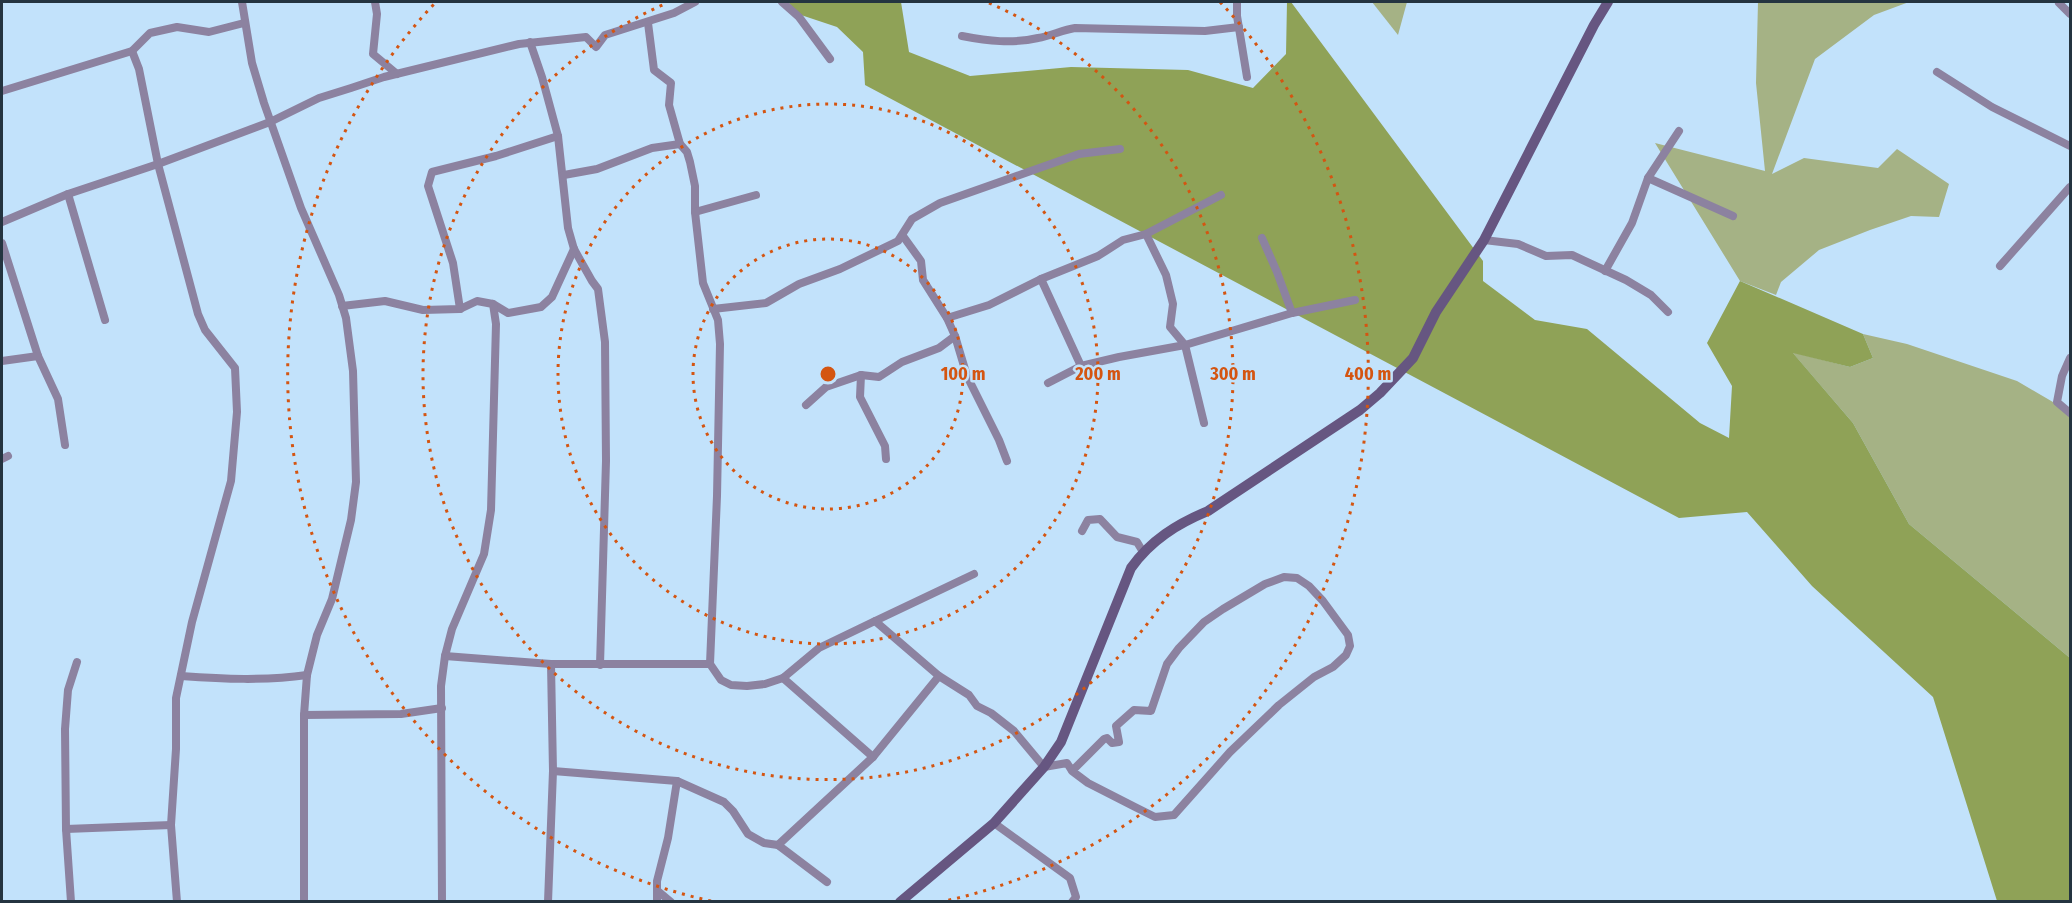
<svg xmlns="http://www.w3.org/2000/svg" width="2072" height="903" viewBox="0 0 2072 903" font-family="'Fira Sans Condensed',sans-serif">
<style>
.green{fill:#a5b285}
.forest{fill:#8fa257}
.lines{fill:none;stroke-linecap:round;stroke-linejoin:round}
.minor{stroke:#8c82a0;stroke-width:8}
.secondary{stroke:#665681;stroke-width:10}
.ring{fill:none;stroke:#d45511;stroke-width:3;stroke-dasharray:3 6}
.centre{fill:#d45511;stroke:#c2e2fb;stroke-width:3}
.ring-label{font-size:18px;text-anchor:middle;font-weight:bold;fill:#d45511;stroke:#c2e2fb;stroke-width:5;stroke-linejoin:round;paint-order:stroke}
</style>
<rect width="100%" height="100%" fill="#c2e2fb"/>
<!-- green -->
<g class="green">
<polygon points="1372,2 1407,2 1398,35"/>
<polygon points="1758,2 1909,2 1874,15 1815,59 1772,174 1804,158 1878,168 1897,149 1949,184 1939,217 1911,216 1870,230 1819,250 1781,282 1776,295 1740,281 1655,143 1765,171 1756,83"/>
<polygon points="1863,334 1907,344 2017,381 2070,412 2070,658 1909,524 1853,423 1792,352 1850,367 1873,358"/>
</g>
<!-- forest -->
<polygon class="forest" points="788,2 901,2 909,52 970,76 1071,67 1188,70 1253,88 1286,54 1287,2 1291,2 1483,261 1483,281 1535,320 1587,329 1700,423 1729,438 1732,386 1707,343 1740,281 1863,334 1873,358 1850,367 1793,353 1853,423 1909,524 2070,658 2070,901 1997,901 1933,697 1812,586 1747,512 1679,518 865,85 863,52 837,27 798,14"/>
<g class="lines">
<!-- minor -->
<g class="minor">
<polyline points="242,2 252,63 264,103 301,208 339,295 346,318 353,371 356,482 351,520 332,599 317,635 307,675 304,715 304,902"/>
<polyline points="375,2 377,14 373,54 397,74"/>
<polyline points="782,2 799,17 830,59"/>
<polyline points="1237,2 1237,16 1247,77"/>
<polyline points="2059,3 2070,14"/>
<polyline points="648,23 654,70 671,83 669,105 680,144 687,152 690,162 695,186 695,212 703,283 718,320 720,344 717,496 710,664"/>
<path d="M962,36c26,5 50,8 76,2 13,-2 24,-8 37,-10l130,3 34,-4"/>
<polyline points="530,42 542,77 558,136 568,228 574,249 592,281 598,289 605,342 606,461 600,665"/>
<polyline points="132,51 139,69 158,164 198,314 205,330 235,368 237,412 231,481 192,622 176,698 176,749 171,825 177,902"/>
<polyline points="1937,72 1992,107 2070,146"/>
<polyline points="2,91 132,51 150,33 177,27 209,32 244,23"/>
<polyline points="564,175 597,169 652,148 680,144"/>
<polyline points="1648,178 1733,216"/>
<polyline points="68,194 105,320"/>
<polyline points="695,212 756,195"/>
<polyline points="2,222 68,194 158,164 270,122 319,98 351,88 384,77 519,44 586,37 596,47 605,35 674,13 695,2"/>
<polyline points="1146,234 1166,275 1173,304 1170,327 1185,345 1204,423"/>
<polyline points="903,236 921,261 923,280 947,318 955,336 967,376 999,440 1007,461"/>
<polyline points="1262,238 1277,272 1292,313"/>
<polyline points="1484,240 1518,244 1546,256 1572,255 1626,280 1651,295 1668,312"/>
<polyline points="2,243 38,356 58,399 65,445"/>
<polyline points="2000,266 2070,187"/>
<polyline points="1605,271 1632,223 1648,178 1679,131"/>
<polyline points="1041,279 1081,366"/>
<polyline points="493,304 508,313 541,307 552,297 574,249"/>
<polyline points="342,306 385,301 423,310 460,309 477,301 493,304 496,324 491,510 484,554 452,629 445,656 441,686 442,902"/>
<polyline points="460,309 453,263 428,186 432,172 496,156 558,136"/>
<polyline points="713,309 766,303 799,284 840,269 898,241 912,219 940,203 1079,154 1120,149"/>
<polyline points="947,318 989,305 1041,279 1098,256 1123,240 1146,234 1221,195"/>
<polyline points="2070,358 2062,376 2057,402 2070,413"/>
<polyline points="2,361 38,356"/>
<polyline points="861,375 860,397 885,446 886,459"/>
<polyline points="1048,383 1081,366 1119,357 1185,345 1292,313 1355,300"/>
<polyline points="806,405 826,387 861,375 879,377 902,362 939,348 955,336"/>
<polyline points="2,459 8,456"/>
<polyline points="1082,531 1088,520 1100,519 1117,537 1137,542 1143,552"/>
<polyline points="875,621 974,574"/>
<polyline points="445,656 551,664 710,664 721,680 731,685 747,686 765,684 783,678 819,648 875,621 939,676 969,695 977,706 991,713 1014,731 1044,767 1067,763 1072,771 1088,783 1135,807 1155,817 1174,815 1230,752 1279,705 1314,677 1333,667 1346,655 1350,646 1348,635 1323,601 1309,586 1297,578 1284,577 1265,584 1223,609 1204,622 1179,648 1167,664 1151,711 1134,710 1116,726 1119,742 1112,743 1107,738 1104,739 1072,771"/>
<path d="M181,676c42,3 84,5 126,-1"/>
<polyline points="783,678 873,757"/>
<polyline points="304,715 401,714 442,708"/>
<polyline points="553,771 677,781 724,802 733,811 748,834 764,843 778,845 827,882"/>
<polyline points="994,823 1070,878 1076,897 1072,902"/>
<polyline points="66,829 171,825"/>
<polyline points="778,845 873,757 939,676"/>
<polyline points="659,892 671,902"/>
<polyline points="71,902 66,829 65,729 68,690 77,662"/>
<polyline points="548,902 553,771 551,664"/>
<polyline points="657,902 657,881 668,838 677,781"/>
</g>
<!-- secondary -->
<path class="secondary" d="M900,902l94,-79 50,-56 17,-25 70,-174c20,-28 46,-44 77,-57l152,-101 20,-17 33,-35 23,-46 48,-72 110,-215 14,-23"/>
</g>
<!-- distance rings -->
<g class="ring">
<circle cx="828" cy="374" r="135"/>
<circle cx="828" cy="374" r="270"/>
<path d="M989 3A405 405 0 1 1 667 3"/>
<path d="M711 901A540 540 0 0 1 436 2M1220 2A540 540 0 0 1 945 901"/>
</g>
<circle cx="828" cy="374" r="9" class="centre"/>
<g class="ring-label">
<text x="963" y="380">100 m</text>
<text x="1098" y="380">200 m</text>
<text x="1233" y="380">300 m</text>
<text x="1368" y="380">400 m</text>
</g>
<!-- border -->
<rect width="2072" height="903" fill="none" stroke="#243440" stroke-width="6"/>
</svg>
